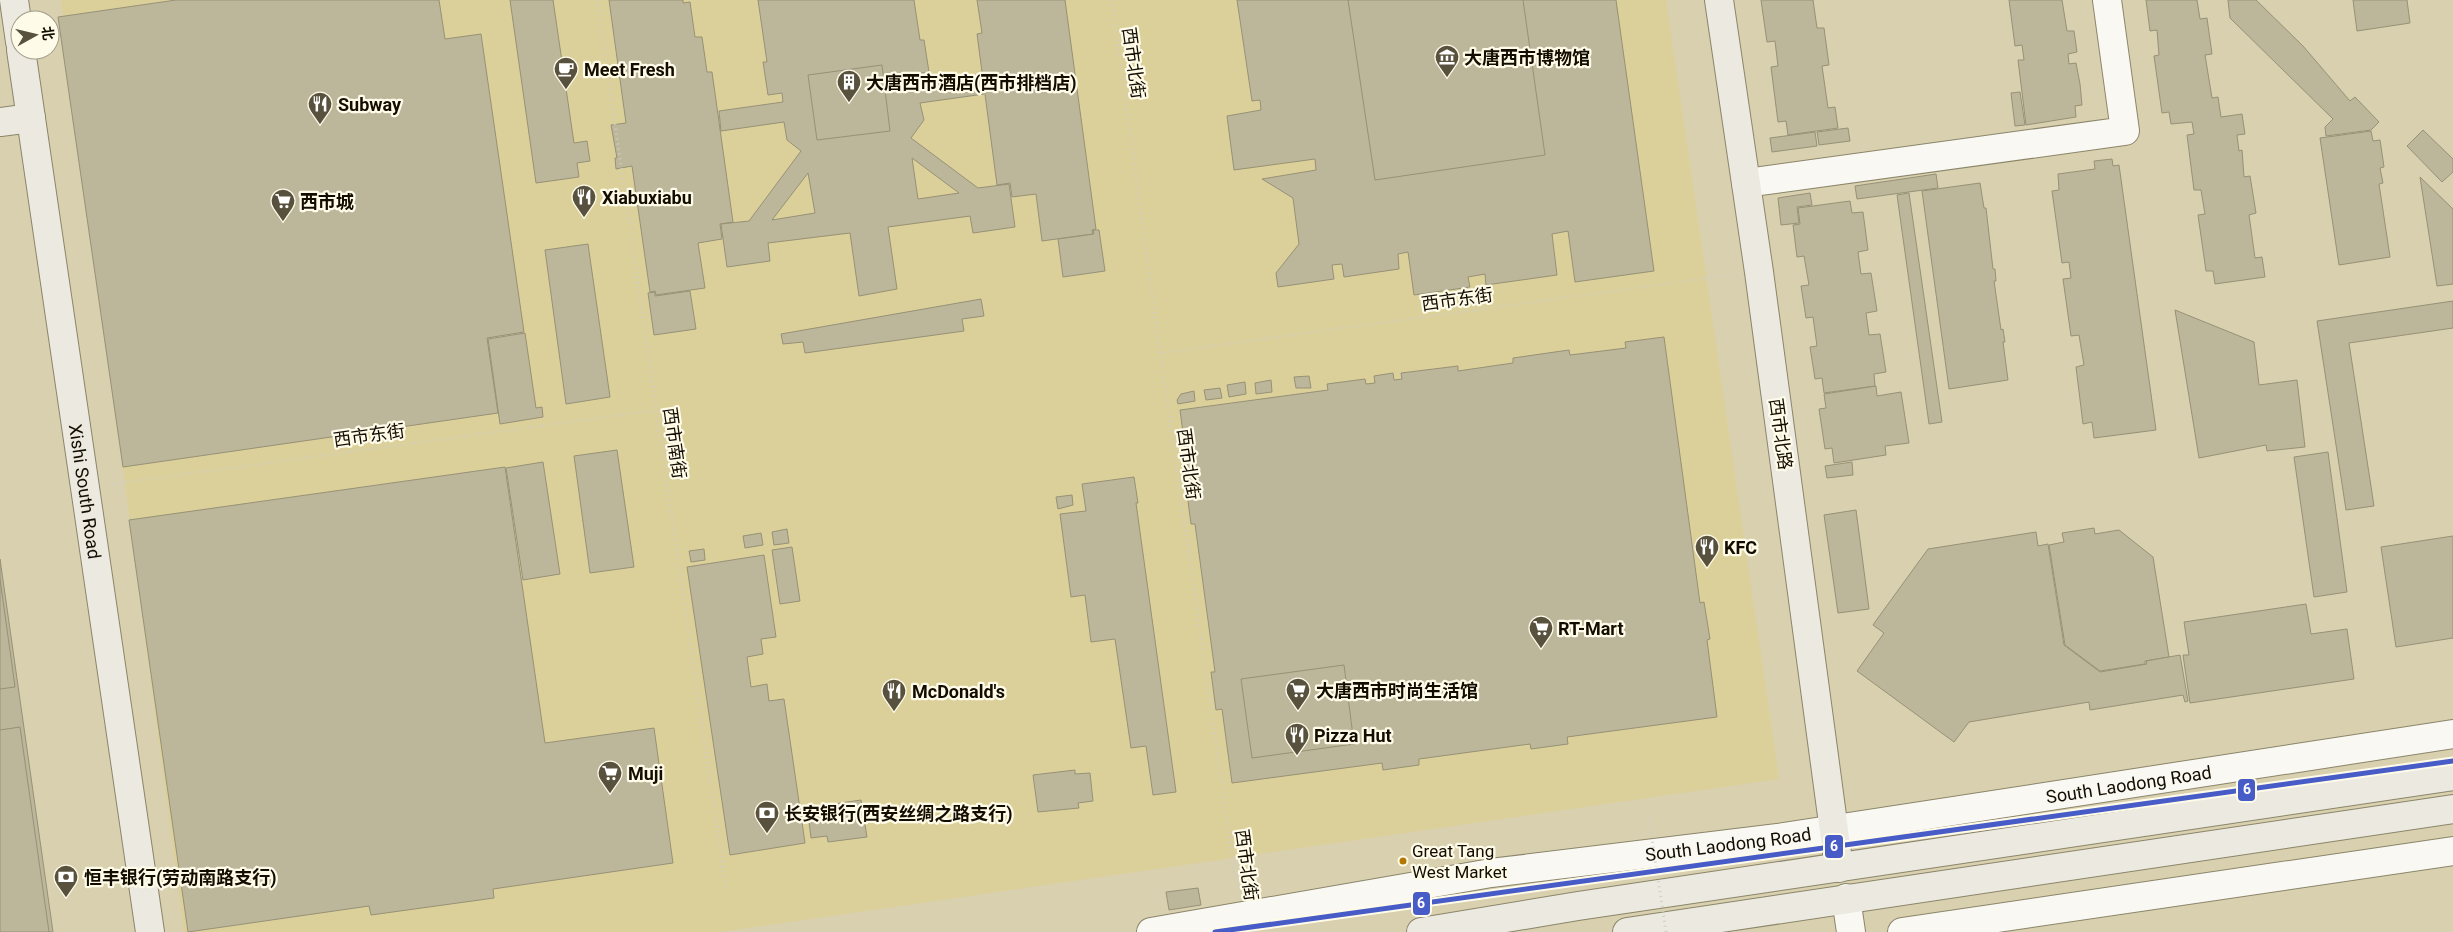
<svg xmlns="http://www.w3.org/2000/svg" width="2453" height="932" viewBox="0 0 2453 932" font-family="Roboto,'Noto Sans SC',sans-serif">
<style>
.built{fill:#dcd09a}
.building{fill:#bcb69b;stroke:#979176;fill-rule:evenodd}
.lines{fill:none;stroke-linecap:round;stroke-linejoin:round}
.street-casing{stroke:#8b856a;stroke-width:30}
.secondary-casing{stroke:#8b856a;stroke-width:30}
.path{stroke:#d1cec4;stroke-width:3;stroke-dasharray:1 4;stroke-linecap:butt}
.street{stroke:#f9f8f3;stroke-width:28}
.secondary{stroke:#ebe9e0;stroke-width:28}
.path-bridge{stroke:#d1cec4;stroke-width:3;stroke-dasharray:1 4;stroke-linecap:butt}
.metro-1-casing{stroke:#fffbe9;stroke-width:9}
.metro-1{stroke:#485cc7;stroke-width:5}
.bus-dot{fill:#b37800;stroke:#fffbe9;stroke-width:2}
.labels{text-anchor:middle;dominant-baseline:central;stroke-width:4.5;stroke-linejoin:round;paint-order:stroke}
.bus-label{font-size:17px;fill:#130d00;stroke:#fffbe9;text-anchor:start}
.poi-label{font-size:18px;font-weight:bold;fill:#130d00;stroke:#fffbe9;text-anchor:start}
.street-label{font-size:18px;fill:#130d00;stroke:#fffbe9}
.line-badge{stroke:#fffbe9;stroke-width:2}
.badge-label{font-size:14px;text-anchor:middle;font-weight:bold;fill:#fff}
</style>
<rect width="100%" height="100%" fill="#d8d0ae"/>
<!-- built -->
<polygon class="built" points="61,0 1666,0 1779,779 720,932 184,932"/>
<!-- building -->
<g class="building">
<polygon points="176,0 439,0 445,39 481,34 524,332 487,338 498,413 123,467 58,17"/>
<polygon points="510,0 553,0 574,143 587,141 590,161 577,163 579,177 536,183"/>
<polygon points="609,0 683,0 683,3 690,2 695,37 702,37 707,72 712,72 733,222 720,224 722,239 698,243 705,288 656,295 655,291 650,292 632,166 616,169 615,158 617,158 611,125 626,123"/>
<path d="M758,0h156l6,40h4l5,32 -14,2 1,9 65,-9 3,20 -64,9 4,17 -13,18 67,50 31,-4 6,43 -42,6 -3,-17 -82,11 9,62 -38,7 -9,-63 -82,10 2,18 -43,6 -6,-43 28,-3 52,-70 -14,-11 -3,-18 -63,9 -2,-20 64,-9 -1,-9 -14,2 -5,-33h4zM912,158l47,35 -41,6zM808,173l7,40 -43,7z"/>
<polygon points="977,0 1065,0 1096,229 1092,230 1093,234 1042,241 1036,194 1012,197 1010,183 997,185 977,34 982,33"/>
<polygon points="1237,0 1616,0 1654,271 1575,282 1568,231 1552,234 1557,275 1486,285 1485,274 1468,277 1470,287 1414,295 1408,252 1398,254 1399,269 1344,277 1342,264 1332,265 1334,279 1278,287 1276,273 1299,244 1293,198 1262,179 1316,170 1315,159 1234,170 1227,116 1261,110 1260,100 1252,101"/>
<polygon points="1348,0 1523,0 1545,155 1375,180"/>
<polygon points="1761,0 1813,0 1817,28 1824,28 1829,65 1822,66 1828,108 1835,107 1838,128 1788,135 1786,121 1778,122 1771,67 1778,66 1775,41 1767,42"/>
<polygon points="2009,0 2062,0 2067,31 2074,31 2077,52 2068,54 2069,64 2076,63 2080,84 2082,105 2075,106 2076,117 2026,125 2018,60 2024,60 2022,45 2015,46"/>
<polygon points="2146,0 2197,0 2200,19 2207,18 2212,54 2205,55 2212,98 2218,97 2221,117 2242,114 2245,134 2237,135 2239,151 2242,150 2244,177 2250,176 2256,213 2249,215 2255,258 2262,257 2265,277 2215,284 2213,271 2206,271 2198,215 2205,214 2201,190 2194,190 2187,135 2194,134 2192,122 2171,124 2169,112 2162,113 2154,56 2159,55 2157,30 2150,31"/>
<polygon points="2228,0 2256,0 2303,46 2350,101 2355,97 2379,122 2371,130 2326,136 2325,127 2333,119 2230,18"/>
<polygon points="2353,0 2407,0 2410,23 2357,31"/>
<polygon points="882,65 890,131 817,140 808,75"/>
<polygon points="2020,92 2025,125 2015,126 2011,93"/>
<polygon points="1848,128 1850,141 1819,145 1817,132"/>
<polygon points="2423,130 2453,159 2453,172 2442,182 2407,146"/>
<polygon points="2371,131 2373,141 2380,140 2384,167 2380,168 2383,183 2379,184 2390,257 2339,265 2320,138"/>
<polygon points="1815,132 1817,146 1772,152 1770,138"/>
<polygon points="2112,159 2113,166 2119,165 2156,430 2094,438 2092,422 2083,424 2076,367 2084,365 2079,335 2071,336 2063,279 2071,278 2069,262 2062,263 2052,191 2059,190 2058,174 2095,169 2094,161"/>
<polygon points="1936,174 1938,188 1857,199 1855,186"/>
<polygon points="2420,177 2453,209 2453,284 2437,286"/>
<polygon points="1980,183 1984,208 1986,208 1993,269 1995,269 1996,281 1994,281 2001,330 2003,329 2005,342 2003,342 2008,380 1949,389 1922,191"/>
<polygon points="1810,193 1812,205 1797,207 1799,223 1781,225 1778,198"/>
<polygon points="1909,193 1942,422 1929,424 1897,195"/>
<polygon points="1850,201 1852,213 1863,212 1868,250 1858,252 1861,274 1871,273 1877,311 1866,313 1869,335 1880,334 1886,372 1874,374 1875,386 1824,393 1822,378 1815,379 1810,347 1817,346 1813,317 1806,318 1801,286 1809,285 1804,256 1797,257 1793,225 1800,224 1798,208"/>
<polygon points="1093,230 1099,230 1105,271 1063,277 1058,239 1094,234"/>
<polygon points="588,244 610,397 566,404 545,250"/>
<polygon points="690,291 696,329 654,335 648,293 655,292 655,296"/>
<polygon points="981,299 984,316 962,319 964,331 805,353 803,342 783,344 781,334"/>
<polygon points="2453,301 2453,328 2349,343 2374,506 2346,510 2317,321"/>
<polygon points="2175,310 2254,342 2259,385 2297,380 2305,447 2267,451 2266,445 2199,458"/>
<polygon points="525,333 536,408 542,407 543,417 500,424 488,339"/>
<polygon points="1664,337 1700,603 1704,602 1710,639 1707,640 1717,717 1567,737 1568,744 1531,749 1530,744 1419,759 1419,765 1383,770 1382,763 1232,783 1222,709 1216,710 1211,672 1215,672 1195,524 1191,524 1186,486 1190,486 1180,410 1328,390 1327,384 1365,379 1366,384 1375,383 1374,376 1393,373 1394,380 1402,379 1401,373 1458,366 1458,371 1513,363 1513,358 1569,350 1570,355 1626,348 1625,342"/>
<polygon points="1309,376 1311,388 1296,388 1294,377"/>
<polygon points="1271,380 1272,392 1256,394 1255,383"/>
<polygon points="1245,382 1246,394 1229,397 1227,385"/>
<polygon points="1876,386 1877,396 1901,392 1909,443 1885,446 1886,455 1834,463 1832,448 1825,449 1819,409 1826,408 1824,394"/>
<polygon points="1220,388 1222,398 1206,400 1204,390"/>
<polygon points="1194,391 1195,401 1178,404 1177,400 1181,394"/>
<polygon points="617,450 634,567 590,573 574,456"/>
<polygon points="2328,452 2347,592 2314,597 2294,457"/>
<polygon points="543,462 560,574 523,580 506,468"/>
<polygon points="1852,462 1853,475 1827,478 1825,466"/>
<polygon points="505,467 545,743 654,728 673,863 493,889 494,898 371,915 369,906 188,932 129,520"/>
<polygon points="1134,477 1138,503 1136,503 1176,792 1153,795 1146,746 1131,748 1115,639 1091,642 1085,595 1071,597 1060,514 1086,511 1082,484"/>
<polygon points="1072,495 1073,505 1058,509 1056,497"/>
<polygon points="1856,510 1869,609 1838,613 1824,515"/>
<polygon points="2094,528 2095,534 2119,530 2153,557 2169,657 2145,661 2145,664 2100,671 2065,645 2049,545 2064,542 2062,533"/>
<polygon points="787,529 789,543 774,545 772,532"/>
<polygon points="2036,532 2038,546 2048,544 2064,645 2100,672 2147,664 2146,661 2180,655 2188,701 2185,702 2183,695 2090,710 2089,702 1969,722 1954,742 1857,671 1884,633 1873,625 1875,622 1928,549"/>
<polygon points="761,533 763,545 745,548 743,536"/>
<polygon points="2453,536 2453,638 2396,647 2381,547"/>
<polygon points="792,547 800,601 780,604 772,550"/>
<polygon points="704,549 705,560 691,562 689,551"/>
<polygon points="764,555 776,637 761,639 763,654 747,657 751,687 767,684 769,701 784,699 805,843 730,855 687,567"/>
<polygon points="0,559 53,932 0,932"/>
<polygon points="0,579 15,687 0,689"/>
<polygon points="2306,604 2311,634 2347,629 2354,679 2190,703 2183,655 2189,655 2184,622"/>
<polygon points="1344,665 1354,744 1252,758 1241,679"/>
<polygon points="20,727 49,932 0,932 0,730"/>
<polygon points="1075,770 1075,774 1090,773 1093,801 1078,803 1079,808 1038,812 1033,775"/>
<polygon points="861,800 867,837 828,842 827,836 811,838 808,814 821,812 820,806"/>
<polygon points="1198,888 1201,905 1169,910 1166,892"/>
</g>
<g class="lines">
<defs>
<g id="street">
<polyline points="1746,183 2125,131 2107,0"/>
<polyline points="1846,898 1851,932"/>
<path id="s1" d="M1151,932l340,-59 287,-35 675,-104"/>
<polyline points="1902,932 2453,851"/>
</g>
<g id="secondary">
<polyline points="14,0 20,42"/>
<polyline points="1719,0 1759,272 1839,868"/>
<path id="s2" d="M21,50l129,882"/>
<polyline points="0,122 31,118"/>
<polyline points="1421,932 1578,906 2453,776"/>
<polyline points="1627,932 2453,809"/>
</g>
</defs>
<!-- street casing -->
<use href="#street" class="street-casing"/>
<!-- secondary casing -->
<use href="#secondary" class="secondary-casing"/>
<!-- path -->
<g class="path">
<polyline points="597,0 726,890"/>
<polyline points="1112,0 1160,353 1237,889"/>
<polyline points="1160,353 1731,275"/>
<polyline points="112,484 657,410"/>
</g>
<!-- street -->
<use href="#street" class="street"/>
<!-- secondary -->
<use href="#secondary" class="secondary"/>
<!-- path-bridge -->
<polyline class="path-bridge" points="1648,812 1666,932"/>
<defs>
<polyline id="metro-1" points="1215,932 2453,761"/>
</defs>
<!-- metro-1 casing -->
<use href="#metro-1" class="metro-1-casing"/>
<!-- metro-1 -->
<use href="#metro-1" class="metro-1"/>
</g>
<!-- icons -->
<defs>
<symbol id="museum-pin" viewBox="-11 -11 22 30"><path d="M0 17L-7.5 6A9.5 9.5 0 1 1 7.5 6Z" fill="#58513d" stroke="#fffbe9"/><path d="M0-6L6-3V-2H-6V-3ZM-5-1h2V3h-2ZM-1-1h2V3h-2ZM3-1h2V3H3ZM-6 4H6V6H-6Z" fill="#fff"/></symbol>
<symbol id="cafe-pin" viewBox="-11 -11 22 30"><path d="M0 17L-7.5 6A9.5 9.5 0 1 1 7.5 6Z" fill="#58513d" stroke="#fffbe9"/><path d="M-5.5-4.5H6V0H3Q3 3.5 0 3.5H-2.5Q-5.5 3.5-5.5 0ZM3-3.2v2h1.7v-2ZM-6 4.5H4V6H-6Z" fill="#fff"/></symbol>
<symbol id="building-pin" viewBox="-11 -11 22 30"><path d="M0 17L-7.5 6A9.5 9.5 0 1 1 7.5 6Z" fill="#58513d" stroke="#fffbe9"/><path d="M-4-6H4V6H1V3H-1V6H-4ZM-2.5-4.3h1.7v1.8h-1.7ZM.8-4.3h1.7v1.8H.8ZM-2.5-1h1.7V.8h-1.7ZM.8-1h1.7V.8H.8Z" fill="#fff"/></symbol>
<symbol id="restaurant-pin" viewBox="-11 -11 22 30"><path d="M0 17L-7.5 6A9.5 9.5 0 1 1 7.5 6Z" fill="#58513d" stroke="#fffbe9"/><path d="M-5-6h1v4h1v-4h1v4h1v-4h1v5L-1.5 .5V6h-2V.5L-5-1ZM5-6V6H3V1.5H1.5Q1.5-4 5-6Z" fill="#fff"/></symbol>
<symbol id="supermarket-pin" viewBox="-11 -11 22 30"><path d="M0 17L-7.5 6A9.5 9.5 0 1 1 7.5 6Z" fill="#58513d" stroke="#fffbe9"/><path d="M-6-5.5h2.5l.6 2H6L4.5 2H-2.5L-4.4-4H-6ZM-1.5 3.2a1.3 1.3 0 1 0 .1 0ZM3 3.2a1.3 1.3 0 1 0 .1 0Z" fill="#fff"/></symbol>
<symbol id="bank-pin" viewBox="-11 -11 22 30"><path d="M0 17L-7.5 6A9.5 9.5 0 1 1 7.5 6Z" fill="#58513d" stroke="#fffbe9"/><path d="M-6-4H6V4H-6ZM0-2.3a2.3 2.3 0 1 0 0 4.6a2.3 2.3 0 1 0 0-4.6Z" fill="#fff"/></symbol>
</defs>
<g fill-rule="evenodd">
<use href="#museum-pin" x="1433" y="43" width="28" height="38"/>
<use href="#cafe-pin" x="552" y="55" width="28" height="38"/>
<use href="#building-pin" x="835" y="68" width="28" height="38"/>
<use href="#restaurant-pin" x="306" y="90" width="28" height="38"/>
<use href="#restaurant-pin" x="570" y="183" width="28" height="38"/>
<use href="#supermarket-pin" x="269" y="187" width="28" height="38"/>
<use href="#restaurant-pin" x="1693" y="533" width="28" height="38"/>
<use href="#supermarket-pin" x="1527" y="614" width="28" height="38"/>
<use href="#supermarket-pin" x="1284" y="676" width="28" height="38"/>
<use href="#restaurant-pin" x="880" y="677" width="28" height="38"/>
<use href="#restaurant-pin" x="1283" y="721" width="28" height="38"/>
<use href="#supermarket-pin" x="596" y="759" width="28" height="38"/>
<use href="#bank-pin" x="753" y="799" width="28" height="38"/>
<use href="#bank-pin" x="52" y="863" width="28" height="38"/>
</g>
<!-- markers -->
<circle class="bus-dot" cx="1403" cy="861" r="4.5"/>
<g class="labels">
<!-- bus labels -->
<g class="bus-label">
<text x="1412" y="851">Great Tang<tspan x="1412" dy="21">West Market</tspan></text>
</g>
<!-- poi labels -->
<g class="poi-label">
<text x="1464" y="57">大唐西市博物馆</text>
<text x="584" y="69">Meet Fresh</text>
<text x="866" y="82">大唐西市酒店(西市排档店)</text>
<text x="338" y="104">Subway</text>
<text x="602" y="197">Xiabuxiabu</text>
<text x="300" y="201">西市城</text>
<text x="1724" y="547">KFC</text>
<text x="1558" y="628">RT-Mart</text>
<text x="1316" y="690">大唐西市时尚生活馆</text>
<text x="912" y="691">McDonald's</text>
<text x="1314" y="735">Pizza Hut</text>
<text x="628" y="773">Muji</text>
<text x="784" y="813">长安银行(西安丝绸之路支行)</text>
<text x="84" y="877">恒丰银行(劳动南路支行)</text>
</g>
<!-- street labels -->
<g class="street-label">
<text transform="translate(1134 63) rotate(82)">西市北街</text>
<text transform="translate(1457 299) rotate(-8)">西市东街</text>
<text transform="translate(1781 434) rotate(82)">西市北路</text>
<text transform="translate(369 435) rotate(-8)">西市东街</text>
<text transform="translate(675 443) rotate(82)">西市南街</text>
<text transform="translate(1189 464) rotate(82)">西市北街</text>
<text stroke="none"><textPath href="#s2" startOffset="446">Xishi South Road</textPath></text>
<text stroke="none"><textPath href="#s1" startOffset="989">South Laodong Road</textPath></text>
<text stroke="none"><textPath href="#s1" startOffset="584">South Laodong Road</textPath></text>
<text transform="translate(1247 865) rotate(82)">西市北街</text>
</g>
</g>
<g class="line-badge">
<rect x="2237" y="778" width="19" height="24" rx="5" fill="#485cc7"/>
<rect x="1824" y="834" width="20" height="25" rx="5" fill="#485cc7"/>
<rect x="1412" y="891" width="19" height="25" rx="5" fill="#485cc7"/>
</g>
<g class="badge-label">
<text x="2247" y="794">6</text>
<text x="1834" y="851">6</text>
<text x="1421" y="908">6</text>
</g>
<!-- north arrow -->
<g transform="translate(35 35) rotate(82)"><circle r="24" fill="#fffbe9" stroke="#a19c8c"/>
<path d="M0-4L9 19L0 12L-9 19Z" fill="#58513d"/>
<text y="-8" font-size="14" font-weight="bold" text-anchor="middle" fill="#130d00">北</text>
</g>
</svg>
